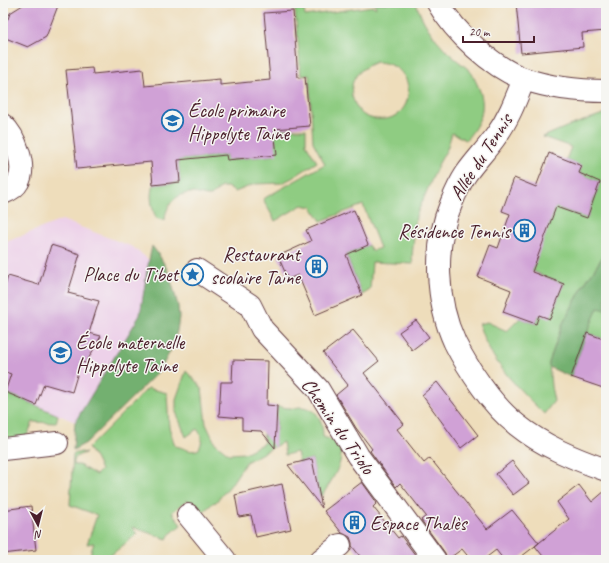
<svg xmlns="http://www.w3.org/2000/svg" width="609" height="563" viewBox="0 0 609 563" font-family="Caveat,sans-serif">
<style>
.built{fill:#edd1e9}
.green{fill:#8fcc82;stroke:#6c7656;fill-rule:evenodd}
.forest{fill:#73b070;stroke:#5e684e}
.building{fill:#d0a1d6}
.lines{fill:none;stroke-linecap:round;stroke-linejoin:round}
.street-casing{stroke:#633c41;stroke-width:24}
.street{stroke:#fff;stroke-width:22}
.labels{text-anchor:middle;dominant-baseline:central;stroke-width:3;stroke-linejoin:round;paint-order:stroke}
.poi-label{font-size:20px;fill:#4a1f2b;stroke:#f6f6f2;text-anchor:start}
.street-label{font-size:20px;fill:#4a1f2b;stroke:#f6f6f2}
</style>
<rect width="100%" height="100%" fill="#f6f6f2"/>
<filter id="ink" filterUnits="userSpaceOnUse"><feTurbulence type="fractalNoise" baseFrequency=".025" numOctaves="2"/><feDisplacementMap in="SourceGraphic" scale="8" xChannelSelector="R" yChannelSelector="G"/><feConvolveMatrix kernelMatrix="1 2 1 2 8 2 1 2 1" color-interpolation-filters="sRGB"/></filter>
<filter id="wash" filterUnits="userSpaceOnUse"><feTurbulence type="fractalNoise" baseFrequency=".012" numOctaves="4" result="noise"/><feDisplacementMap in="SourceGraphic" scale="16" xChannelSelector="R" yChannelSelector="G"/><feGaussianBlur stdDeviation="0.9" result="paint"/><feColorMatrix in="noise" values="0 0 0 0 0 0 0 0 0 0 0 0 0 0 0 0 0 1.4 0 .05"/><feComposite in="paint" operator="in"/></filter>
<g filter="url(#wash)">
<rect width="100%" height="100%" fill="#edb"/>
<!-- built -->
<polygon class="built" points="62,220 133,247 149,260 140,315 75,422 3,391 3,243"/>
<!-- green -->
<g class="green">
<path d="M297,3h6l2,13 68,-10 3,2 -1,-5h41c6,19 17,34 31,48 7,8 16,13 23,20 3,3 5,9 7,13 11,22 4,38 -11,56l-14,-7 -5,16 -9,16 -22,51 -4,41 1,7 -41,-2 -2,28 -8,5 -16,-40 22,-10 4,6 8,-3 -17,-43 -42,16 -9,-14 -10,-2 -27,16 -12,-22 62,-35 -12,-22 -4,-67 -8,1 -6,-66zM376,62c46,1 40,62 1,57 -6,0 -13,-3 -17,-7 -4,-5 -6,-10 -8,-16 -3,-18 9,-28 24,-34z"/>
<path d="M606,113v139l-21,31 -23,42 -13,38 2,23 3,15 -10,13c-25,-25 -56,-54 -65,-90l8,-2 20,9 13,-13 16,6 3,-9 11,3 14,-34 -32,-13 23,-64 32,11 13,-36 -21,-9 3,-7 -16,-6 5,-13 -28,-10 23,-10z"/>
<path d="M274,129h32v15l11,18 -25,16 -10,5 -27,1 -20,8 -8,-5h-6l-10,9h-3c-5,0 -10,-3 -15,-3 -17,-1 -28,13 -28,28l-9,-3c-4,-10 -7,-22 -3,-33l27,-3 -2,-22 48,-5 1,5 49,-5z"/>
<polygon points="598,307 606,310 606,340 587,333"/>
<path d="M186,371l16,17 4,36 9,19 14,11 16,-1 19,-10 -1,-12h13l1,-25c5,1 9,2 13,2 4,1 7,-1 10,-1 18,0 23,15 23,30 35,9 10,40 -1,59l-3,-2 -7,-35 -13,3 -2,-10 -12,3 -2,-13 -37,20 -16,24 -15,17 -1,-1 -14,13 -12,-15 -16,12 9,13 -12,10 -2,4 -35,-12 5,7 -26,21 -1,5h-22l6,-17 -7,1 10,-29 -27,-10 3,-51 8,-2 5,1c-8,2 -13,4 -12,12h5l17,10 5,-5 -6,-12 -7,-10 60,-60 19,5 2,34 6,19c9,1 15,8 24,3 4,-9 4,-12 -2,-20l-11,8 -10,-25v-13z"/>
<polygon points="3,391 58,415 56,423 33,422 26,438 3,441"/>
</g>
<!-- forest -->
<g class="forest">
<polygon points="152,246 159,255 167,269 173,287 178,306 179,317 177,331 172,348 160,370 86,443 73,450 75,422 140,315 149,260"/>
<polygon points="606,252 606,310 598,308 587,333 571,377 549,367 549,363 562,325 585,283"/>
</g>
<g id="blocks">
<!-- building -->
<g class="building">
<polygon points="26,3 59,3 46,37 28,47 3,37 3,22 8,19 10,13"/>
<polygon points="516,3 606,3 606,31 582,33 583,47 521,53"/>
<polygon points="293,11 298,78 305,77 310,126 274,129 277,155 227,160 226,155 178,160 180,182 153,185 151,162 77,169 66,70 92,68 93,74 143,69 145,86 220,79 220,85 270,80 264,13"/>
<polygon points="549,153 582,166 579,173 600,182 587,218 556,207 532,272 564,284 550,319 539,315 536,324 503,312 511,290 478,277 490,245 498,248 510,214 502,211 514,178 536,187"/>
<polygon points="354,210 368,245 346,255 362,295 315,315 298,275 288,279 278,256 311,241 306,230"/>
<polygon points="51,245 80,254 68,293 99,301 89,333 101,336 86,363 81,362 72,392 44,384 36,405 5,392 11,374 3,371 3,293 8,276 39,285"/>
<polygon points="416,320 429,337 412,350 399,332"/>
<polygon points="353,330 379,361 364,373 404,424 397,429 424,463 430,458 487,529 512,510 539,543 517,560 504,560 496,550 483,560 471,560 462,549 447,560 445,553 421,520 426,516 400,483 396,487 370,451 372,449 356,428 336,395 348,385 323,353"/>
<polygon points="587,333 606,340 606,389 571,377"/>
<polygon points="233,360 268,361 267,405 277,406 275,448 261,431 242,430 242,418 219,416 221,382 232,382"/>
<polygon points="437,382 478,435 461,448 422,395"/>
<polygon points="312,459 322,508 288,465"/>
<polygon points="512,461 529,483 513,495 496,474"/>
<polygon points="362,482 377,503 373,507 398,538 401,536 419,560 363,560 352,546 352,543 350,537 342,533 324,511"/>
<polygon points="282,484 291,529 256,537 251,515 239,517 235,495"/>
<polygon points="579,485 592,502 606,490 606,560 546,560 535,546 569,519 557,502"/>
<polygon points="31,506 36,550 3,554 3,510"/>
</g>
</g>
</g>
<g filter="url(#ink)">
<use href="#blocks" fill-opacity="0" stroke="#633c41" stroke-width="1"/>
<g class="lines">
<defs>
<g id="street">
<path d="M438,3c17,30 54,64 86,76 27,9 55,12 82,12"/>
<path d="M524,79c-8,20 -15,39 -28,57 -9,13 -21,25 -30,38 -6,9 -11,20 -15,30 -18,42 -15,98 4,139 8,16 17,30 27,44 10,14 21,27 35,38 26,21 58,34 89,45"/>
<path d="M3,125c12,11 24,42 15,57 -3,6 -10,9 -15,11"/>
<polyline points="197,270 250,305 262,329 318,389 358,456 435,560"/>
<polyline points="3,449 57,443"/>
<polyline points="188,515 225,560"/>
<polyline points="321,560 340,545"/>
</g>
</defs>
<!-- street casing -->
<use href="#street" class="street-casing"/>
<!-- street -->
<use href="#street" class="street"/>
</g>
</g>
<!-- icons -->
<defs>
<symbol id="school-ring" viewBox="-11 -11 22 22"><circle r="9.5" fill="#f6f6f2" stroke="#1f6fb2" stroke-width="1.5"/><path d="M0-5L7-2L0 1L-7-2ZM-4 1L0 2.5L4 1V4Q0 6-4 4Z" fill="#1f6fb2"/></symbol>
<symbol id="building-ring" viewBox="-11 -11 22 22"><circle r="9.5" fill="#f6f6f2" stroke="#1f6fb2" stroke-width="1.5"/><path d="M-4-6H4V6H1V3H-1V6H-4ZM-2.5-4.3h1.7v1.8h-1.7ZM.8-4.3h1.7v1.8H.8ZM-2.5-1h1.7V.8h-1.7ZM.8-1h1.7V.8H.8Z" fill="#1f6fb2"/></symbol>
<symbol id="sight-ring" viewBox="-11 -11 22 22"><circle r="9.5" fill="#f6f6f2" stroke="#1f6fb2" stroke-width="1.5"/><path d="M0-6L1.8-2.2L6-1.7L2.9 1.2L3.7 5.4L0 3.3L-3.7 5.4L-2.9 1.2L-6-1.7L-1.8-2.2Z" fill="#1f6fb2"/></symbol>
</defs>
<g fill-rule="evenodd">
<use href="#school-ring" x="160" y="108" width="25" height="25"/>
<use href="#building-ring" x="512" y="218" width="25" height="25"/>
<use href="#building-ring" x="304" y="254" width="25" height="25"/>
<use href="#sight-ring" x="180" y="262" width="25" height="25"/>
<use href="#school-ring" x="48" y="340" width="25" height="25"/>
<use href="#building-ring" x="342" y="510" width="25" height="25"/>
</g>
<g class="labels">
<!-- poi labels -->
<g class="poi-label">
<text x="188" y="110">École primaire<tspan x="188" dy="23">Hippolyte Taine</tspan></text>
<text x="510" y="231" text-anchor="end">Résidence Tennis</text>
<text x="300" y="254" text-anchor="end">Restaurant<tspan x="300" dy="23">scolaire Taine</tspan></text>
<text x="178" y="274" text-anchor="end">Place du Tibet</text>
<text x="76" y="342">École maternelle<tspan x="76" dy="23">Hippolyte Taine</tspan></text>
<text x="370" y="523">Espace Thalès</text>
</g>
<!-- street labels -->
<g class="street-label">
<text transform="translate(481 157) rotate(-57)">Allée du Tennis</text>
<text transform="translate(338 426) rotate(55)">Chemin du Triolo</text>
</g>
</g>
<!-- margin -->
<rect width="609" height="563" fill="none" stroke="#f6f6f2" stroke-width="16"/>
<!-- north arrow -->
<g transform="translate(38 525) rotate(173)" stroke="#f6f6f2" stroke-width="3" paint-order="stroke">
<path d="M0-3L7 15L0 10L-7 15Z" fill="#4a1f2b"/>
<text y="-6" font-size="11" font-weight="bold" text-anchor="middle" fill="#4a1f2b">N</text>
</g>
<!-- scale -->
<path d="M463 36v6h71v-6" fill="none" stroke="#4a1f2b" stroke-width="2"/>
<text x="469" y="36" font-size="12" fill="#4a1f2b" stroke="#f6f6f2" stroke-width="3" paint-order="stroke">20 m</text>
</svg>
